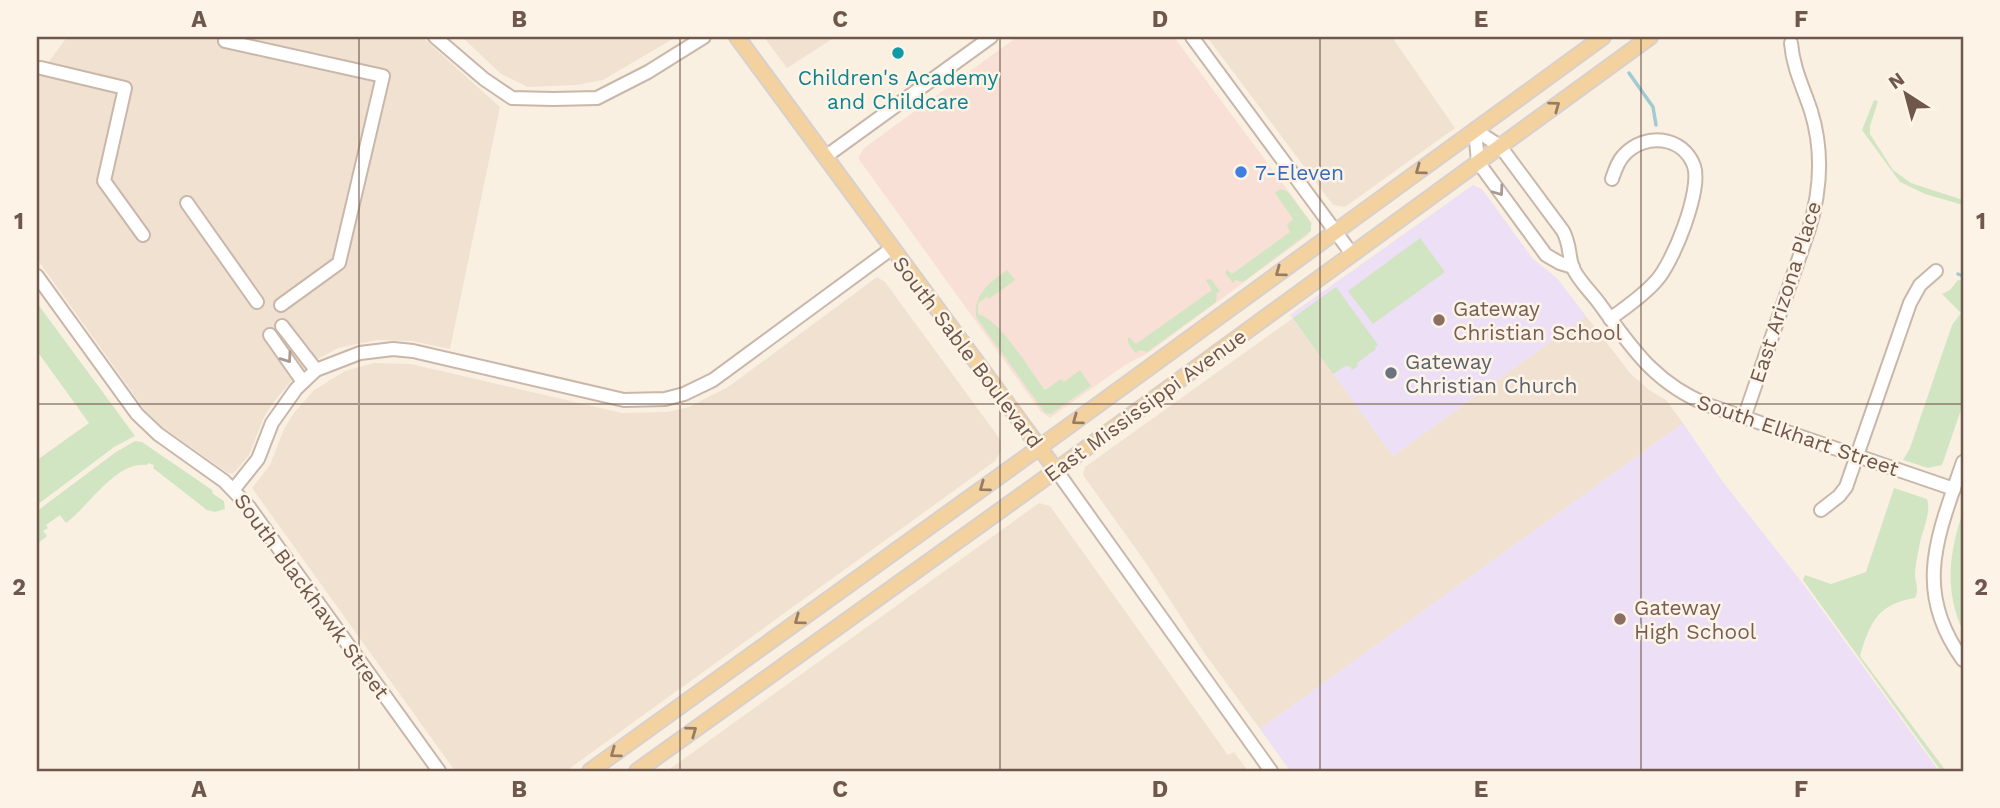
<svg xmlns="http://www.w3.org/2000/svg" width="2000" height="808" viewBox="0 0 2000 808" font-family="'Work Sans',sans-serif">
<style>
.residential{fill:#f0e1d1}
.commercial{fill:#f9e0d6}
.education{fill:#eddff6}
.green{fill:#d1e5c2}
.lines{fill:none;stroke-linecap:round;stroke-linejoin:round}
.stream{stroke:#a0cbd2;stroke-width:3.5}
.minor-casing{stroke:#c9b7aa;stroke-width:16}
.major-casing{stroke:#d7d0cd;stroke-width:18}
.minor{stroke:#fff;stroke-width:12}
.major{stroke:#f3d2a0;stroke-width:14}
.oneway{stroke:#977c64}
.oneway2{stroke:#a99a93}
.grid{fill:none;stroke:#6f574b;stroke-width:2;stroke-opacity:0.55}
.culture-dot{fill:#0f9aa8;stroke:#fdf4e7;stroke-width:2.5}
.shop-dot{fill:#3f7fe0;stroke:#fdf4e7;stroke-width:2.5}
.education-dot{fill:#8d6e63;stroke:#fdf4e7;stroke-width:2.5}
.worship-dot{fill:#6b7280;stroke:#fdf4e7;stroke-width:2.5}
.labels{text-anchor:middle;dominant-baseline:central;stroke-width:5;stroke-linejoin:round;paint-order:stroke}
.culture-label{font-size:21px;fill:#0d838f;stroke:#fdf4e7}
.shop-label{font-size:21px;fill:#366cbe;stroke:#fdf4e7;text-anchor:start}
.street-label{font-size:21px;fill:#6f574b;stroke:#fdf4e7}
.education-label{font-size:21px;fill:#785e54;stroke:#fdf4e7;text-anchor:start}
.worship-label{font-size:21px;fill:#5b616d;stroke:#fdf4e7;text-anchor:start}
.neatline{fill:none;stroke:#6f574b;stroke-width:2.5}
.grid-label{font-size:23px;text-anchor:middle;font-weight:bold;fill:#6f574b}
</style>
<rect width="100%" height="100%" fill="#faf0e2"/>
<!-- residential -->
<g class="residential">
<polygon points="67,37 422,37 500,107 450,349 412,341 377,340 338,348 318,359 296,375 273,403 264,417 249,455 234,473 228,473 161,426 145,410 37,259 37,82 42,71"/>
<polygon points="462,37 676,37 603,80 576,85 528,87 501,74"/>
<polygon points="764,37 835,37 787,68"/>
<polygon points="1207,37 1392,37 1455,128 1345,207 1333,205"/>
<polygon points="877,277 885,282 997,435 1001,442 1001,451 995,461 566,771 455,771 252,488 270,465 284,429 294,413 314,390 345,371 374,363 411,364 622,413 667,412 689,407 728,387"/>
<polygon points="1586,316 1630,373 1649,390 1666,400 1683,423 1260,729 1205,654 1146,563 1083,475 1085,467 1293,318 1393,456"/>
<polygon points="1039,503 1050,506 1228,755 1234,752 1248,771 667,771"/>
</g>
<!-- commercial -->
<polygon class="commercial" points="1017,37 1174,37 1312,223 1308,235 1148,353 1125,365 1050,418 1041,412 858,158 864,148"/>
<!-- education -->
<g class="education">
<polygon points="1473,185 1482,189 1533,259 1557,278 1586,316 1393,456 1290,315"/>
<polygon points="1683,423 1723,482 1804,585 1939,771 1290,771 1260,729"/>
</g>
<!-- green -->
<g class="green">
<polygon points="1874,100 1878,101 1870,126 1870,134 1893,170 1911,183 1963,200 1963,205 1925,194 1900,182 1862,130"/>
<polygon points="1280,189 1288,192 1311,223 1311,231 1243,282 1235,280 1233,283 1225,273 1226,269 1232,274 1290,232 1287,225 1293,219 1275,193"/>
<polygon points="1420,238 1445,272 1373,324 1348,291"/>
<path d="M1007,270l8,10 -26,19 -2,-2 -9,6v11c22,5 52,57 67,76l16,-11 3,3 16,-12 11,16 -40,28 -6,-1 -69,-96c-3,-22 14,-35 31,-47z"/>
<path d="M1208,279l4,1 8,12 -3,1 -1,9 -69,50 -8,-2 -3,3c-4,-4 -9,-9 -8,-15l1,-1 7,7 76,-54 -6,-10z"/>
<polygon points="1958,280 1963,281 1963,404 1942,465 1928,468 1903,460 1910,448 1952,325 1961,313 1942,294 1950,290"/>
<polygon points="1336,287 1378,345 1375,347 1376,349 1357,363 1358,366 1352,370 1350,366 1345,366 1333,374 1293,318"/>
<polygon points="37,303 135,436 114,447 37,505 37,460 89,423 37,351"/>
<path d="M135,441l7,1 70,48 1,4 11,7 1,8 -10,3 -8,-2 -54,-42 1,-3 -6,-2 -1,2c-31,-4 -57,40 -81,58l-6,-8 -14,10 2,3 -5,3 4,5 -10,8v-33l79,-59z"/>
<path d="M1894,488l33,11c5,14 -6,33 -8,49 -2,9 -4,18 -4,28 1,8 4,14 0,22 -37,6 -45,24 -55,58l86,115h-5l-138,-191 2,-5 26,9 35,-12z"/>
<path d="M1963,512v119c-19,-40 -14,-79 0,-119z"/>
</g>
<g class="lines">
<!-- stream -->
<g class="stream">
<polyline points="1629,73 1653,107 1656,125"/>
<polyline points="1958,274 1963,276"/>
</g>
<defs>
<g id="minor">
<polyline points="435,37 484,79 512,98 553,99 597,98 648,72 704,37"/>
<polyline points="1192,37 1352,254"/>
<polyline points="225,41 383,76 339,263 281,305"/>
<polyline points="41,68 125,88 104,181 143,235"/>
<path d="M1475,130l25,16 63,85c8,15 5,25 10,37 5,12 18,24 26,35 33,45 55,80 109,102l246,84"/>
<polyline points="1475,130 1478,162 1546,255 1560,263 1573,267"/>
<polyline points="825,157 991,37"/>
<polyline points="187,203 257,302"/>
<polyline points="37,276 137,414 158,434 224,481 249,507 439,771"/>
<path d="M1610,319c16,-12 33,-23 46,-38 17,-18 46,-91 38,-115 -11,-30 -49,-34 -70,-11 -6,6 -9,15 -12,24"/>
<polyline points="282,326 316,370"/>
<polyline points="270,335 303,382"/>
<path d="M1744,418l65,-189c12,-39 14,-79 2,-118 -8,-24 -18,-43 -20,-68"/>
<path d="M1963,462c-25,73 -51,128 0,198"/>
<polyline points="1056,470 1271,771"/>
<polyline points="234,489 258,459 272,423 296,389 316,370 360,353 393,349 413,351 624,400 665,399 684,394 713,380 891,249"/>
<polyline points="1821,510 1839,496 1846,487 1910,303 1920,285 1936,271"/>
</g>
<g id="major">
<polyline points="737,37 1056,470"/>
<polyline points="590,771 1040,447 1603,37"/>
<polyline points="637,771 1037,484 1650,37"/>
</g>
</defs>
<!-- minor casing -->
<use href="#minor" class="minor-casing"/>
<!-- major casing -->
<use href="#major" class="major-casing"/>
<!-- minor -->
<use href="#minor" class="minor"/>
<!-- major -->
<use href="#major" class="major"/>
</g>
<!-- one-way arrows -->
<defs><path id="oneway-chevron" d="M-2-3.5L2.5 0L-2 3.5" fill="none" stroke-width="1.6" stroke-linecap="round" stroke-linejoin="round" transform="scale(1.75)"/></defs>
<g class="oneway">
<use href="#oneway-chevron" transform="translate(1555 106) rotate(-36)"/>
<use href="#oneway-chevron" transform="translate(1420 170) rotate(144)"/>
<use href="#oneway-chevron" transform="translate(1280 272) rotate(144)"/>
<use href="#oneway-chevron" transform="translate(1077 420) rotate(144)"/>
<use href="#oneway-chevron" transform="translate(984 487) rotate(144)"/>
<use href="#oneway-chevron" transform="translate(799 620) rotate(144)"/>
<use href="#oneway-chevron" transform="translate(692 731) rotate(-36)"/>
<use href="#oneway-chevron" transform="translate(615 753) rotate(144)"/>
</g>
<g class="oneway2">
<use href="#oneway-chevron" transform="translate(1499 191) rotate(54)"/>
<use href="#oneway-chevron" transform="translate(287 358) rotate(55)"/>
</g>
<!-- grid -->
<path class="grid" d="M359,37v734M680,37v734M1000,37v734M1320,37v734M1641,37v734M37,404h1926"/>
<!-- markers -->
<circle class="culture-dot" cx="898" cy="53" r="7"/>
<circle class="shop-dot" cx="1241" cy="172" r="7"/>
<g class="education-dot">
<circle cx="1439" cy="320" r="7"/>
<circle cx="1620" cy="619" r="7"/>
</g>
<circle class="worship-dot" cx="1391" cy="373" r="7"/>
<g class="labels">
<!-- culture labels -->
<g class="culture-label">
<text x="898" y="77">Children's Academy<tspan x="898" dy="24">and Childcare</tspan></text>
</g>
<!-- shop labels -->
<g class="shop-label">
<text x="1255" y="172">7-Eleven</text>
</g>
<!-- street labels -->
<g class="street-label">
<text transform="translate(1785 292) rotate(-72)">East Arizona Place</text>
<text transform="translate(968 352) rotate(53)">South Sable Boulevard</text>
<text transform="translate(1145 405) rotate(-36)">East Mississippi Avenue</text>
<text transform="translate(1798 435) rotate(19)">South Elkhart Street</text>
<text transform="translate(312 596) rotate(54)">South Blackhawk Street</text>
</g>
<!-- education labels -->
<g class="education-label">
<text x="1453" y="308">Gateway<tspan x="1453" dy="24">Christian School</tspan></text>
<text x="1634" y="607">Gateway<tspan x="1634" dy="24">High School</tspan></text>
</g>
<!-- worship labels -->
<g class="worship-label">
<text x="1405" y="361">Gateway<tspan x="1405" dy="24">Christian Church</tspan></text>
</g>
</g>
<!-- border -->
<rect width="2000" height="808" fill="none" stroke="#fdf4e7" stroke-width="77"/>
<!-- north arrow -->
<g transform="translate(1906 94) rotate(324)" stroke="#fdf4e7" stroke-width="5" paint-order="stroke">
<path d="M0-5L12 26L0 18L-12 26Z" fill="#6f574b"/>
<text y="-10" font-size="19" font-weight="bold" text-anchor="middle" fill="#6f574b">N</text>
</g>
<rect x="38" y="38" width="1924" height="732" class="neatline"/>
<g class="grid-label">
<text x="199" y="27">A</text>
<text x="519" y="27">B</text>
<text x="840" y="27">C</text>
<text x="1160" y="27">D</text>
<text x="1481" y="27">E</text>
<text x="1801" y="27">F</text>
<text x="19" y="229">1</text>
<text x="1981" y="229">1</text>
<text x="19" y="595">2</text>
<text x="1981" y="595">2</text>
<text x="199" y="797">A</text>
<text x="519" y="797">B</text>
<text x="840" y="797">C</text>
<text x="1160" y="797">D</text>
<text x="1481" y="797">E</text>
<text x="1801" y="797">F</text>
</g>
</svg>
